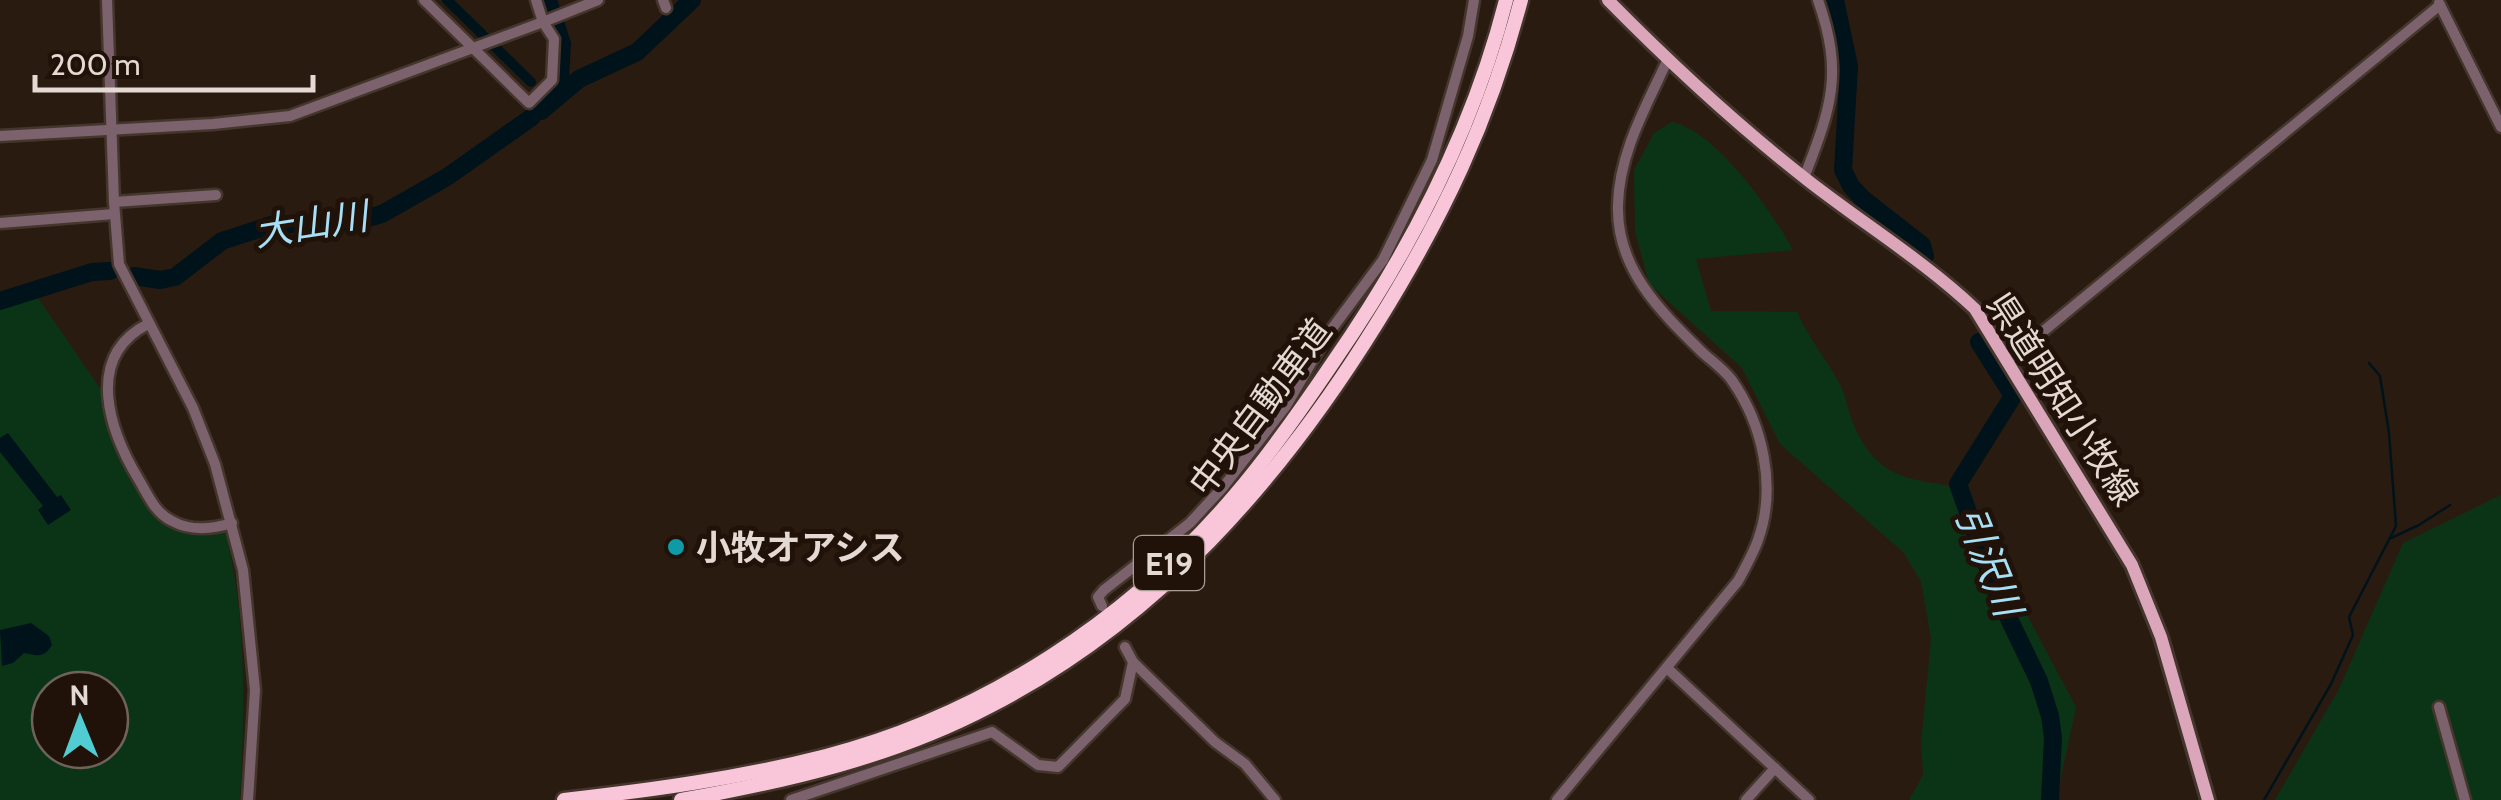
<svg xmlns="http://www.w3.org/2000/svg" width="2501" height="800" viewBox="0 0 2501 800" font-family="Cabin,'Noto Sans JP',sans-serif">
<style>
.green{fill:#0b3417;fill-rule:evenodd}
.water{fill:#00131a}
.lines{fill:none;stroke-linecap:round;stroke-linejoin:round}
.stream{stroke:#00131a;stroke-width:2.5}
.canal{stroke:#00131a;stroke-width:10}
.river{stroke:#00131a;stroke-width:18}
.minor-casing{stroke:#44362c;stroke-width:15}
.major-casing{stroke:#44362c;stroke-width:18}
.highway-casing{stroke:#44362c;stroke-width:19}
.minor{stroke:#7c626c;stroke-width:10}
.major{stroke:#dba6ba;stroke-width:12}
.highway{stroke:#f9c6d9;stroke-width:14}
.culture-dot{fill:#0f9aa8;stroke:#201208;stroke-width:4}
.labels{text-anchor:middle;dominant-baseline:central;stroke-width:10;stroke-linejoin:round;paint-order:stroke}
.shield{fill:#201208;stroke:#a99d96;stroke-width:2.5}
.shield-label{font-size:32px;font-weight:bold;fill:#e4d9d3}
.street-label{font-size:35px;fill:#e4d9d3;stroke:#201208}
.poi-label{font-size:35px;font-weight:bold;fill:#e4d9d3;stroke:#201208;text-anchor:start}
.water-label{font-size:38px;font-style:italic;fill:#a7e0f6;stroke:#201208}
</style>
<rect width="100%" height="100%" fill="#2a1b11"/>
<!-- green -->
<g class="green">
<path d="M1672,122c44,9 100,89 121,128l-97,9 15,52 86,1c12,27 30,48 44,74 5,11 7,25 12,37 23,55 53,56 106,64l117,220 -20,93h-147l14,-25 -2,-32 10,-104 -10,-58 -18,-29 -123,-108 -38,-76 -93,-84 -14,-53 -1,-61 20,-37z"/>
<path d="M38,298l66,96 4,31 6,15 49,78 62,11c22,90 20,179 15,271h-240v-492zM50,690h60v60h-60z"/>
<polygon points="2501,495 2501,800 2275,800 2339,689 2403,543"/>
</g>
<!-- water -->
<g class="water">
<polygon points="8,433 57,497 61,495 71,510 48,525 38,510 43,506 0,452 0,438"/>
<path d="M31,623l18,13 3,9c-8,13 -14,11 -28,8l-11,10 -11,3 -2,-36z"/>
</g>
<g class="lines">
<!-- stream -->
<g class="stream">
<polyline points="2391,538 2419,525 2450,505"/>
<polyline points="2264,800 2331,684 2353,635 2349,617 2396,526 2389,433 2380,376 2369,363"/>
</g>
<!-- canal -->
<polyline class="canal" points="447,0 531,82"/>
<!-- river -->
<g class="river">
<polyline points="548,0 562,44 559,96"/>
<polyline points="1835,0 1849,66 1843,170 1851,186 1862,198 1922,245 1925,256"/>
<polyline points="541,111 579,79 637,52 692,0"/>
<polyline points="134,276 160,280 175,277 222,241 271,225 353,222 382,214 447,177 532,117"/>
<polyline points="0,301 92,272 110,271"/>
<polyline points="1979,342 2013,396 1958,484 1997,594 2039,681 2050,716 2053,738 2050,800"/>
</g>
<defs>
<g id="minor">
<polyline points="107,0 114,202 119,264 193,408 215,464 243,570 255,690 248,800"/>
<polyline points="424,0 529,103 552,80 554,39 543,22 598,0"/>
<polyline points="663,0 666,8"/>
<polyline points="2439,3 2501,127"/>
<polyline points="0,136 213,124 290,116 543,22 536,0"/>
<path d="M1804,178c27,-70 40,-104 14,-178"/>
<polyline points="114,202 216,195"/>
<polyline points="0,223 114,214"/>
<path d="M148,324c-65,33 -38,108 -9,156 9,15 16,33 33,41 18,10 41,8 60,2"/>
<polyline points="2007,361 2440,5"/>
<polyline points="1102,606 1098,597 1104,590 1190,523 1224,486 1286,406 1328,334 1383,260 1432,160 1468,36 1474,0"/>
<polyline points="1125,647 1133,662 1215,742 1245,764 1275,800"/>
<polyline points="1667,668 1809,800"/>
<polyline points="2439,707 2465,800"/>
<polyline points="791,800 992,732 1038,765 1058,767 1125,699 1133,662"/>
<path d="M1557,800l181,-219c7,-13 15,-27 20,-41 19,-53 5,-116 -27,-161 -8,-10 -19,-18 -28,-26 -42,-41 -87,-84 -85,-148 1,-52 28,-98 49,-144"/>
<polyline points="1746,800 1775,768"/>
</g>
<path id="major" d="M1608,0c62,63 128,124 198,179 56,44 117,81 169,130l157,256 29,72 47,163"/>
<g id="highway">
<path d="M564,800c88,-10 176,-22 262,-44 158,-41 304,-137 409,-261 36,-42 68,-88 99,-134 76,-110 139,-231 172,-361"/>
<path d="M681,800c107,-19 212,-43 309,-94 167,-86 289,-225 387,-383 66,-106 112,-202 144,-323"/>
</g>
</defs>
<!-- minor casing -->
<use href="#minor" class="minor-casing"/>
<!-- major casing -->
<use href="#major" class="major-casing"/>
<!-- highway casing -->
<use href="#highway" class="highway-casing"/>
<!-- minor -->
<use href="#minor" class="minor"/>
<!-- major -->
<use href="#major" class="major"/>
<!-- highway -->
<use href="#highway" class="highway"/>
</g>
<!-- markers -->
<circle class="culture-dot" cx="676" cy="547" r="10"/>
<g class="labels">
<!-- shield labels -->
<rect class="shield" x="1134" y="536" width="70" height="54" rx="8"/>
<g class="shield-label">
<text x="1169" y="563">E19</text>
</g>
<!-- street labels -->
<g class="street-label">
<text transform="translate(2063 399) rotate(57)">県道明知小牧線</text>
<text transform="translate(1260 407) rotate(-53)">中央自動車道</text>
</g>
<!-- poi labels -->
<g class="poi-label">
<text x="696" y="547">小牧オアシス</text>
</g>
<!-- water labels -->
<g class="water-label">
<text transform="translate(311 224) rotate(-9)">大山川</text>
<text transform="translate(1989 561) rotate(68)">引沢川</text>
</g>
</g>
<!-- north arrow -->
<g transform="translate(80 720) rotate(359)"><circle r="48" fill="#201208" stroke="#6e6259" stroke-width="2.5"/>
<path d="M0-8L18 38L0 25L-18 38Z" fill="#51ccd3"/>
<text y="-15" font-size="28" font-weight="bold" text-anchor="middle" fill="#e4d9d3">N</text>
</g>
<!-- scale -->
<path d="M35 75v15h278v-15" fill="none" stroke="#e4d9d3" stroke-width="5"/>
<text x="50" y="75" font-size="30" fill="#e4d9d3" stroke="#201208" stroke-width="8" paint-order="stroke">200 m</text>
</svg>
